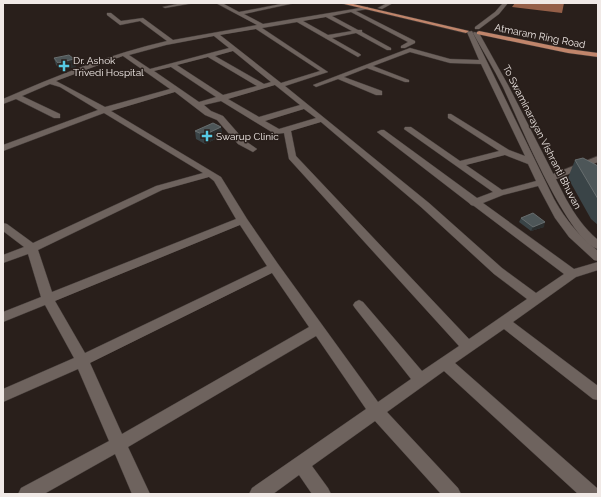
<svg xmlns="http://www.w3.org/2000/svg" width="601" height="497" viewBox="0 0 601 497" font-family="Raleway,sans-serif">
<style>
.water{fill:#955f48}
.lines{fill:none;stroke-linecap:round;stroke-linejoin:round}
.minor-casing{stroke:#423a37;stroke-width:1}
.tertiary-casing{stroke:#423a37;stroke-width:1}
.secondary-casing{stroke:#423a37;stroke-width:1}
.primary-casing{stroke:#423a37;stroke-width:1}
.minor{fill:#6e635e;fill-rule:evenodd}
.tertiary{fill:#6e635e;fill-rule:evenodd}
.secondary{fill:#6e635e;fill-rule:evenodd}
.primary{fill:#c0856b;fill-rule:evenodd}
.wall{fill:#3a4447}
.shaded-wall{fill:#2b2e2e}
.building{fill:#4d5658;stroke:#676d6e}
.poi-dot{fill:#57c9e3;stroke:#291f1b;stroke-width:1.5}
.labels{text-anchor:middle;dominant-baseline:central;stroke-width:3;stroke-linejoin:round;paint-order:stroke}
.far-street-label{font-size:10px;fill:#f0e9e6;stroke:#291f1b}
.far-poi-label{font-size:10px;fill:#f0e9e6;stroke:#291f1b;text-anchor:start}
</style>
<rect width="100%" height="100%" fill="#291f1b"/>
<!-- water -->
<polygon class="water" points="515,3 564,3 562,13 512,7"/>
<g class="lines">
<defs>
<g id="minor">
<polygon points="182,3 194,3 165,8 163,7"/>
<path d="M216,3h6l17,9 47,-9h9l-51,11 19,10 103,-17h2v2l-12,2 59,30v2l-10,5h-4v-2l7,-4 -57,-30 -19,4 26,14h4v2l29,16v2h-4l-31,-17 -24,5 28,16 1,1 -3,2 -61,-35 -35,6 66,44 -43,14 144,117 73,65 34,25 28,-19 -90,-68 -3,-1 -2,-2 -92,-71 4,-2h3l93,68 16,-6 -89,-63 1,-2h6l49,34 39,-10 -51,-33v-4h3l58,36 16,6 -44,-92 -31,-1 -40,-11 -37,14 36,14v2h-4l-38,-14 -23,9 38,14v4h-6l-38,-16 -22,8 -3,-2 97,-37 40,11 29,1 -12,-28 5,-1 82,168c13,23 24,35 44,52v10l-4,-1 -25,-23 -14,-19 -17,-32 -35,9 -20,8 91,66 24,-7v8l-22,7 -63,45 85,64v14l-5,-1 -89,-70 -49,34 142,125 1,6h-20l-134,-123 -57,41 71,76 3,6h-20l-66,-73 -63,45 16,22 3,6h-19l-13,-19 -26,19h-24l3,-6 114,-79 -50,-73 -188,111 22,47h-18l-17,-40 -71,40h-26l3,-6 88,-47 -31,-72 -75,33v-13l71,-31 -29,-53 -42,17v-10l38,-15 -13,-43 -25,9v-8l21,-8 -21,-16v-8l4,1 26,19 123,-57 47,-13 -99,-60 -101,38v-6l95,-35 -38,-23 -10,-3 -28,12 38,18v4h-6l-38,-19 -13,5v-5c53,-23 107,-45 164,-58l-27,-20 -20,4 -13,-10v-2h4l10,8 22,-3 30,22 84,-15zM326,17l26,14 -24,4 -25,-14zM256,29l64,42 -39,12 -61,-48zM214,36l15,12 -79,21 -21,-14 37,-10zM233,51l38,31 -7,2 -49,-28zM123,56l47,33 -65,18 -49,-26zM208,57l49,29 -34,9 -46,-30zM171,67l45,30 -17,5 -45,-31zM275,85l25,20 -41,12 -31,-18zM175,92l30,23 12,5 21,24 15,8 4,-3 -13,-9 -21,-24 -12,-5 -7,-6 17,-4 54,33 9,-1 5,26 170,187 -37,25 -59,-69 -4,-2 -4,2 -2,3 2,3 56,71 -33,23 -100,-138 -31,-45 -26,-42 -110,-66zM304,109l12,9 -37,11 -14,-8zM321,122l100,85 73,67 33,25 -58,40 -173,-183 -5,-25zM505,155l23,9 8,17 -34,9 -36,-25zM209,177l5,4 22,38 -184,73 -14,-42 124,-60zM240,225l27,41 -182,87 -30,-52zM272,273l37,54 -187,107 -32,-71z"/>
<polygon points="387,3 393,3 382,9 378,8"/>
<polygon points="598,156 598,162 554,180 551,181 546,178 548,176"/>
</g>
<polygon id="tertiary" points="503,3 508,3 499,14 479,29 475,29 475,27 495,12"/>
<path id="secondary" d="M474,32l5,1 29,52 58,114c9,16 18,29 32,41v9c-31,-9 -80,-130 -95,-162 -9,-18 -20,-36 -30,-54z"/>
<g id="primary">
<polygon points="340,3 349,3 469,31 466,33"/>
<polygon points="479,31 568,49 598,53 598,57 568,53 477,34 477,32"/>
</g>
</defs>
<!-- minor casing -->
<use href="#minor" class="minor-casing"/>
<!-- tertiary casing -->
<use href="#tertiary" class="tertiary-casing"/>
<!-- secondary casing -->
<use href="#secondary" class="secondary-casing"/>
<!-- primary casing -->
<use href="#primary" class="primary-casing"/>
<!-- minor -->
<use href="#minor" class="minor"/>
<!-- tertiary -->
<use href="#tertiary" class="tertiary"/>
<!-- secondary -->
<use href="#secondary" class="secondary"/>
<!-- primary -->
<use href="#primary" class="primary"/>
</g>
<!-- wall -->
<g class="wall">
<polygon points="54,58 76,67 61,70 56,65"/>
<polygon points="221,127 222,136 205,144 196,139 195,131"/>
<polygon points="575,160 598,166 598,225 591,219 568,178"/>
<polygon points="521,218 544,227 531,231 519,222"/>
</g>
<!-- shaded-wall -->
<g class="shaded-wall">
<polygon points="74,59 76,67 61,70 58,63"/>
<polygon points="221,127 222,136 205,144 204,135"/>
<polygon points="545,222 544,227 531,231 533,227"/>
</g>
<!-- building -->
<g class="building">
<polygon points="69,55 74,59 58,63 54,58"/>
<polygon points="213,123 221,127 204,135 195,131"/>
<polygon points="583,158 598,166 598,199 575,160"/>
<polygon points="533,213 545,222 533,227 521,218"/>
</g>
<!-- markers -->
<g class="poi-dot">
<path d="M62 60h4v4h4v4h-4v4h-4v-4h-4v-4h4z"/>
<path d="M205 130h4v4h4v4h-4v4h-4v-4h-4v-4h4z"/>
</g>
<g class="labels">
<!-- far-street labels -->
<g class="far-street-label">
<text transform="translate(540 36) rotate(11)">Atmaram Ring Road</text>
<text transform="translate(542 137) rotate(63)">To Swaminarayan Vishranti Bhuvan</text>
</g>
<!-- far-poi labels -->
<g class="far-poi-label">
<text x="73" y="60">Dr. Ashok<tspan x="73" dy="12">Trivedi Hospital</tspan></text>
<text x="216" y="136">Swarup Clinic</text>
</g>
</g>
<!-- border -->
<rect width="601" height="497" fill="none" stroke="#f0e9e6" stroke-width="8"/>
</svg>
